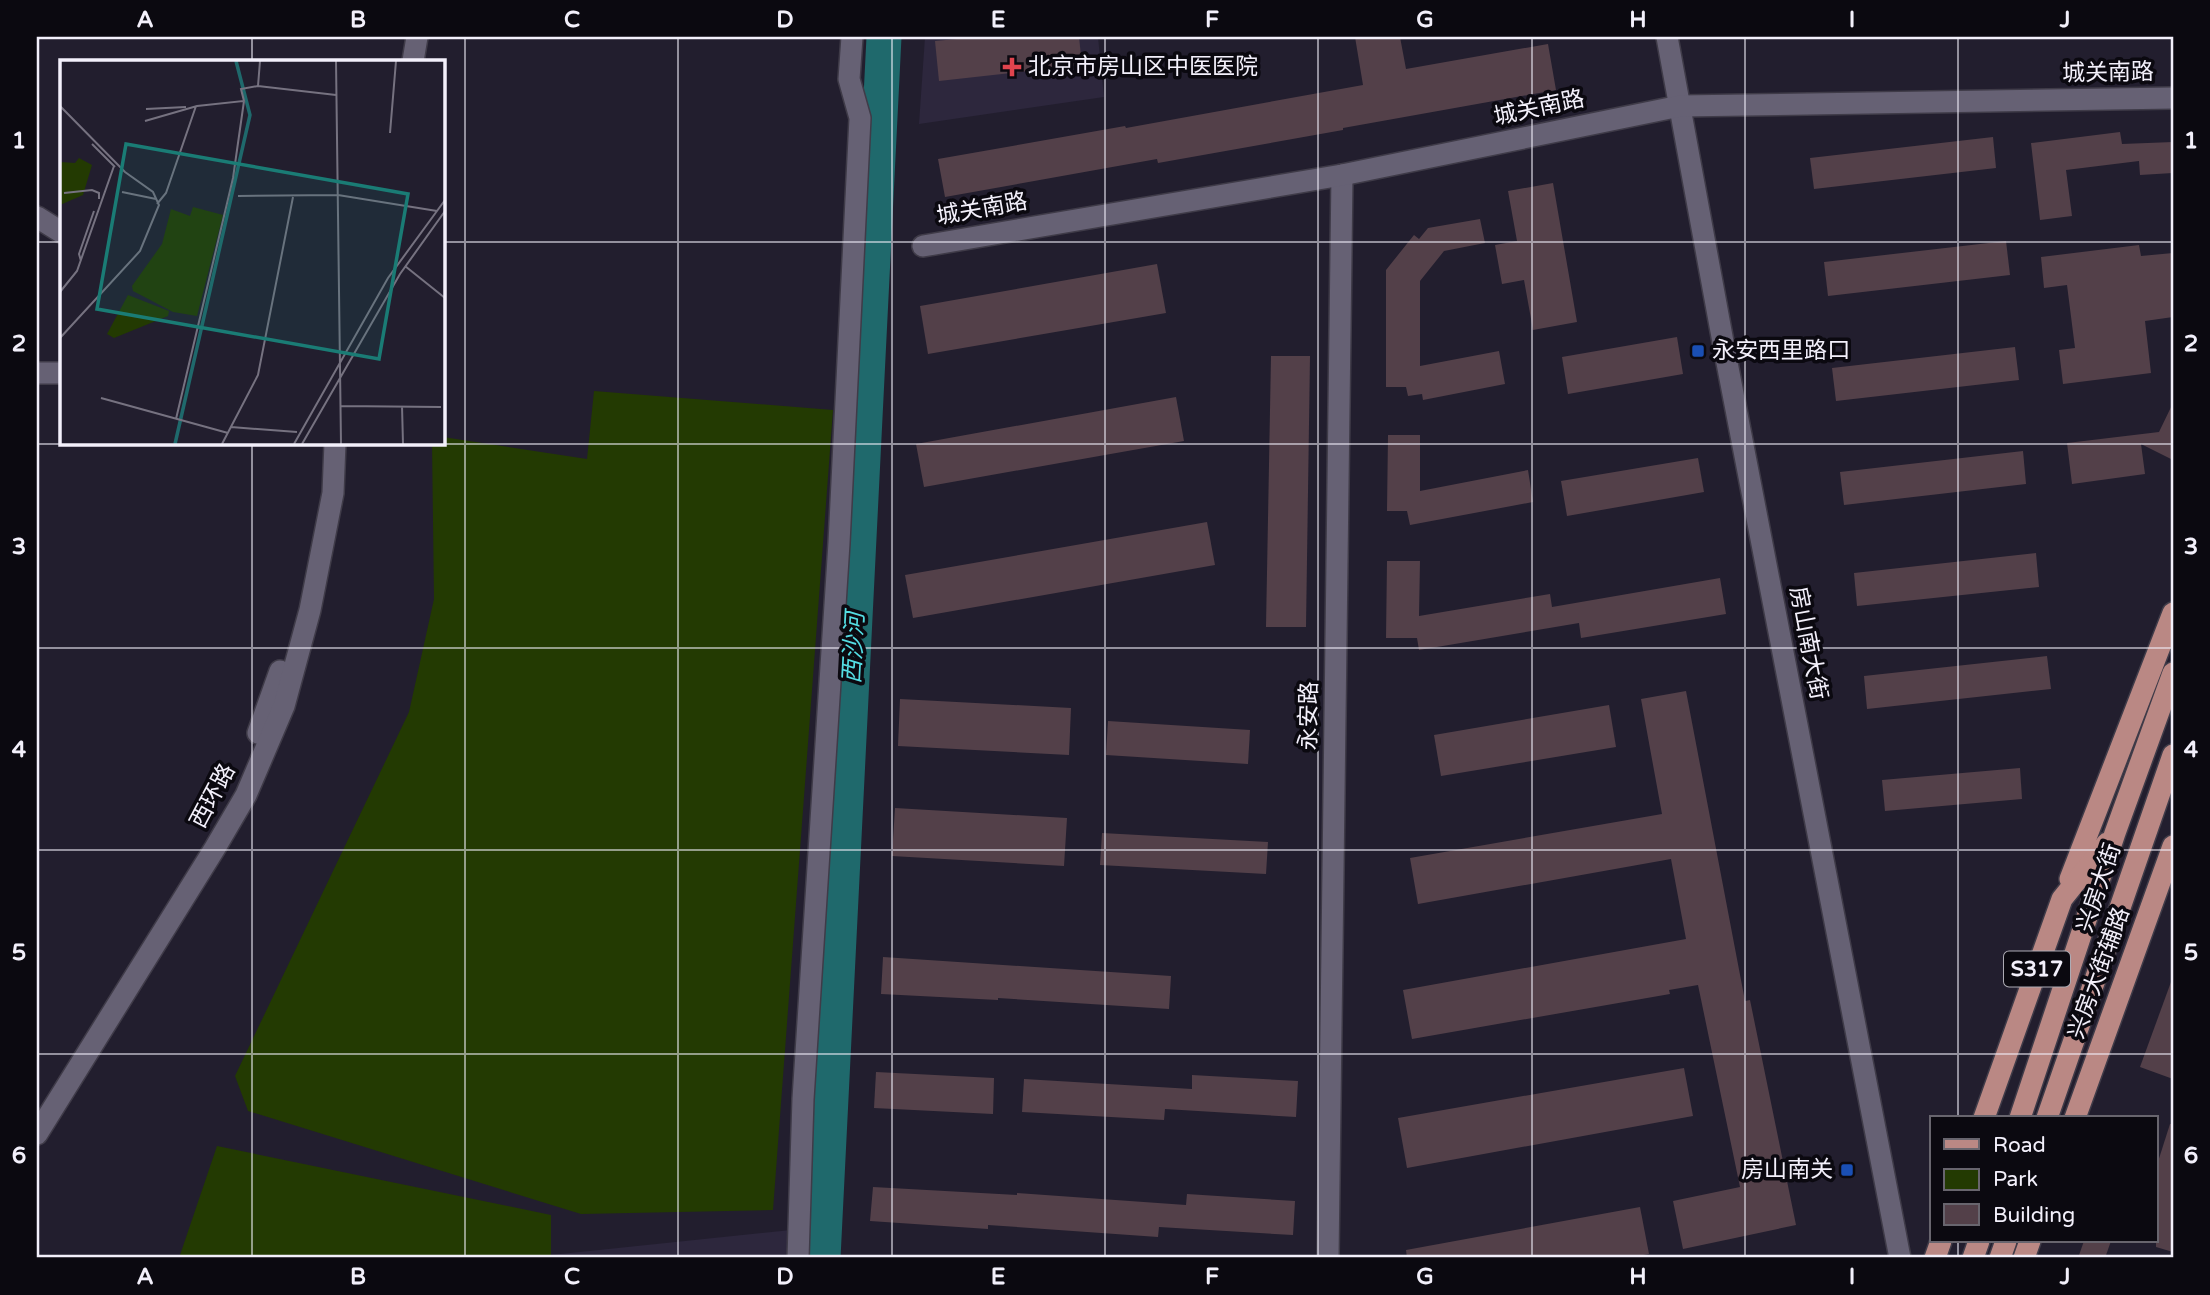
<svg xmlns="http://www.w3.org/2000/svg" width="2210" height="1295" viewBox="0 0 2210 1295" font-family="'Varela Round','Noto Sans SC',sans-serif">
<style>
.built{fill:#2d273d}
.green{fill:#233a02}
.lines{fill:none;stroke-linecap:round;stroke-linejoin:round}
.river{stroke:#1f696c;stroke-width:35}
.building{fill:#534049}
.street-casing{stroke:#3f3b48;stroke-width:24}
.secondary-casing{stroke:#3f3b48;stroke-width:24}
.primary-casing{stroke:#3f3b48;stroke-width:24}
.street{stroke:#666174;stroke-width:21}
.secondary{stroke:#666174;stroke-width:21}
.primary{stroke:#ba8884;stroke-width:21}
.grid{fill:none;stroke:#f3f0fb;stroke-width:2;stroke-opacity:0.55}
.health-dot{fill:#e0444e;stroke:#0b0910;stroke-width:2.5}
.transit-dot{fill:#1a4fb4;stroke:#0b0910;stroke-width:2.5}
.labels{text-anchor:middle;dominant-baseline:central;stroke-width:7;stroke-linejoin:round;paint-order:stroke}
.shield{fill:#0b0910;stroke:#adabb4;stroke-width:2}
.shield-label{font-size:21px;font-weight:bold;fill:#f3f0fb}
.poi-label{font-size:23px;fill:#f3f0fb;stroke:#0b0910;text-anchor:start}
.street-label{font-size:23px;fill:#f3f0fb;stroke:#0b0910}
.water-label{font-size:24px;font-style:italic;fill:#54dde3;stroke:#0b0910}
.inset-river{fill:none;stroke:#1f696c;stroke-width:3.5}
.inset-road{fill:none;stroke:#767280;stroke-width:2}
.view{fill:#1a7c75;fill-opacity:0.15;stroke:#1a7c75;stroke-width:3.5}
.inset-edge{fill:none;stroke:#f3f0fb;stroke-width:3.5}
.neatline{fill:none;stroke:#f3f0fb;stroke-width:2.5}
.grid-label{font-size:23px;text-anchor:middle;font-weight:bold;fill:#f3f0fb}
</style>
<rect width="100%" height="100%" fill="#221e2e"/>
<!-- built -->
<g class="built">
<polygon points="925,37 1098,37 1104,97 919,124"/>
<polygon points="791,1230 789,1258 545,1258 551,1255"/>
</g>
<!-- green -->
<g class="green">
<polygon points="594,391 833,410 773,1210 581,1214 248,1111 235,1076 409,712 434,599 432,443 443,443 443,437 587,459"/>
<polygon points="217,1146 551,1215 551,1255 545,1258 179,1258"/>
</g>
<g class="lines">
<!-- river -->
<polyline class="river" points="823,1258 884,37"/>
</g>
<!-- building -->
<g class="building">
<polygon points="978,37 1079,37 1082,65 939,81 935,41"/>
<polygon points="1355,37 1400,37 1406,69 1548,44 1556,90 1343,128 1343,130 1158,163 1157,159 945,197 938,159 1125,126 1126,128 1363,85"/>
<polygon points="2120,132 2122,144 2173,142 2173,173 2140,175 2139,161 2066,170 2072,216 2040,220 2031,143"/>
<polygon points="1993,137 1996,168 1814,189 1810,158"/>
<polygon points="1553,183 1577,322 1533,330 1524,280 1502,284 1495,245 1517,241 1508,191"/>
<polygon points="1480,219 1485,243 1444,251 1420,281 1420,366 1499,351 1505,384 1423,400 1422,394 1408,396 1406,387 1386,387 1386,270 1414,235 1419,239 1428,228"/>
<polygon points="2006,241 2010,275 1828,296 1824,262"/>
<polygon points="2139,245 2141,256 2173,253 2173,317 2145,321 2151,373 2063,384 2059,350 2075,348 2067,285 2044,288 2041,257"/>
<polygon points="1157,264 1166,313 928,354 920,306"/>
<polygon points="1677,337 1683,374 1568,394 1562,357"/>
<polygon points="2015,347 2019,380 1836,401 1832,368"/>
<polygon points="1271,356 1310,356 1306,627 1266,627"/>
<polygon points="1176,397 1184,441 924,487 916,444"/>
<polygon points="2173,403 2173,460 2141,444 2145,474 2072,484 2067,443 2159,432"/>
<polygon points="1388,435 1420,435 1420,491 1528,470 1533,502 1410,525 1407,511 1387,511"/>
<polygon points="2023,451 2026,484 1844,505 1840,472"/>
<polygon points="1698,458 1704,492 1567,516 1561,481"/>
<polygon points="1207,522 1215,565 913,618 905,575"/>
<polygon points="2036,553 2039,587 1857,606 1854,573"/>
<polygon points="1387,561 1420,561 1419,616 1550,594 1552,607 1720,578 1726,614 1581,638 1579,623 1419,650 1417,638 1386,638"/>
<polygon points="2047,656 2051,689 1867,709 1864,676"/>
<polygon points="1686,691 1745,1001 1750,1000 1796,1225 1683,1249 1673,1201 1740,1187 1698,985 1669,990 1670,994 1412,1039 1403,990 1686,939 1671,859 1418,904 1410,858 1662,814 1641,699"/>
<polygon points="900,699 1071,708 1069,755 898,746"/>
<polygon points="1609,705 1616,747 1441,776 1434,735"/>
<polygon points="1108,721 1250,730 1248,764 1106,755"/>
<polygon points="2020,768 2022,799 1885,811 1882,780"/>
<polygon points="895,808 1067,818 1064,866 892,856"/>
<polygon points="1102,833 1268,842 1266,874 1100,865"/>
<polygon points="883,957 1171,976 1169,1009 998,998 998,1000 881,994"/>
<polygon points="2171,982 2173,982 2173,1079 2140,1067"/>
<polygon points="1684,1068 1693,1116 1407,1168 1398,1118"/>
<polygon points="876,1072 994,1078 993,1114 874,1108"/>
<polygon points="1192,1075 1298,1081 1296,1117 1165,1109 1164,1120 1022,1112 1024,1079 1192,1089"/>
<polygon points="2170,1124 2173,1124 2173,1252 2156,1247 2156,1168"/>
<polygon points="873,1187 1017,1195 1017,1193 1186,1205 1187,1194 1295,1201 1293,1235 1159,1227 1158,1237 988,1225 988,1229 870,1221"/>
<polygon points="1640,1207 1649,1254 1627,1258 1407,1258 1406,1250"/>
<polygon points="2084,1241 2111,1241 2105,1258 2078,1258"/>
</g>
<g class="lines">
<defs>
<g id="street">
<polyline points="413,61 417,37"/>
<polyline points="37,373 61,373"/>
<polyline points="798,1258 803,1099 839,543 860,118 849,79 852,37"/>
<polyline points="1328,1258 1342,175"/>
</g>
<g id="secondary">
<polyline points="1667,37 1723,342 1900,1258"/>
<polyline points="37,217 61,232"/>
<polyline points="923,246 1342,175 1680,106 2173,98"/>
<polyline points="258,733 280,671"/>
<polyline points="37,1134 215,848 246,795 284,706 310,610 333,493 335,443"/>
</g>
<g id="primary">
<polyline points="2070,879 2173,613"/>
<polyline points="1984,1118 2062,899 2107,843"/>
<polyline points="2020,1118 2115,833 2173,673"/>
<polyline points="2047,1118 2173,755"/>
<polyline points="2075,1118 2173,846"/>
<polyline points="1935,1258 1941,1241"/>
<polyline points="1973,1258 1979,1241"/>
<polyline points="2000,1258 2006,1241"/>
<polyline points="2024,1258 2030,1241"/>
</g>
</defs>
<!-- street casing -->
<use href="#street" class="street-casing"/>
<!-- secondary casing -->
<use href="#secondary" class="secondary-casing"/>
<!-- primary casing -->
<use href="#primary" class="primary-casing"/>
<!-- street -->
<use href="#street" class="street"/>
<!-- secondary -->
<use href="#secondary" class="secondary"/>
<!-- primary -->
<use href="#primary" class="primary"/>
</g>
<!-- grid -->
<path class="grid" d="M252,37v24M465,37v1221M678,37v1221M892,37v1221M1105,37v1221M1318,37v1221M1532,37v1221M1745,37v1221M1958,37v1081M37,242h24M443,242h1730M252,443v815M37,444h2136M37,648h2136M37,850h2136M37,1054h2136M1958,1241v17"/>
<!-- markers -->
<path class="health-dot" d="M1008.5 56.5h7v7h7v7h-7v7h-7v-7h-7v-7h7z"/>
<g class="transit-dot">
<rect x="1691" y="344" width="14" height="14" rx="3.5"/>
<rect x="1840" y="1163" width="14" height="14" rx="3.5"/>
</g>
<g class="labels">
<!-- shield labels -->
<rect class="shield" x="2004" y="951.5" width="66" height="35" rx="5"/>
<g class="shield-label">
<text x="2037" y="969">S317</text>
</g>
<!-- poi labels -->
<g class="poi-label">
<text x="1028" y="67">北京市房山区中医医院</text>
<text x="1712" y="351">永安西里路口</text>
<text x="1833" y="1170" text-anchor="end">房山南关</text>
</g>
<!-- street labels -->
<g class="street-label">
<text transform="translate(2108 73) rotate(-1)">城关南路</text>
<text transform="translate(1539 108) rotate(-12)">城关南路</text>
<text transform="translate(982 209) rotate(-10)">城关南路</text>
<text transform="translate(1808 643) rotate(79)">房山南大街</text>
<text transform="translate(1309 716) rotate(-89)">永安路</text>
<text transform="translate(213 796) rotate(-62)">西环路</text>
<text transform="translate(2099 888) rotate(-71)">兴房大街</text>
<text transform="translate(2099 973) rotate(-70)">兴房大街辅路</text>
</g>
<!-- water labels -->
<g class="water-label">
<text transform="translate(854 648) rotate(-87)">西沙河</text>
</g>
</g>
<!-- overview -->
<g transform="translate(60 60)">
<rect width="385" height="385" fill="#221e2e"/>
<path d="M19,98l13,7 -9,30 -23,10v-43l15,1zM133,147l30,8 -26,101 -24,-4 -40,-21 -1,-5 30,-42 9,-35 19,7zM68,235l41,16 -1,5 -54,22 -7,-4z" fill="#233a02"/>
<path class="inset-river" d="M115,384l75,-329 -14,-54"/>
<path class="inset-road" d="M276,1l5,383M198,26l2,-25M0,46l65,66 28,20 6,13 -19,46 -80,87M86,49l40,-2M85,61l52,-15 47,-5 -3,-12 17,-3 78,9M330,73l6,-72M32,84l23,23M62,132l34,7M4,133l28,-3 7,3v6M178,136l100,-1 99,16M97,144l9,-11 30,-87M21,201l-2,-7 15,-43M345,206l40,32M0,232l17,-21 37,-105M41,338l127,35M281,346l100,1M342,346l1,38M116,359l57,-241 11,-77M171,367l66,5M162,384l36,-69 35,-178M234,384l94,-166 57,-78M242,384l98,-170 45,-63"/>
<path class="view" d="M66,84l282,50 -29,165 -282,-50z"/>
<rect width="385" height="385" class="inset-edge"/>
</g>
<!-- border -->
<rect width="2210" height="1295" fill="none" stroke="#0b0910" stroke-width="77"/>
<!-- legend -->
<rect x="1930" y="1116" width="228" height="126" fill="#0b0910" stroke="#68656e" stroke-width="2"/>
<rect x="1944" y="1139" width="35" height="10" fill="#ba8884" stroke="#68656e" stroke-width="2"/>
<text x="1993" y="1152" font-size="21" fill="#f3f0fb">Road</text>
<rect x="1944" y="1169" width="35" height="21" fill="#233a02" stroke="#68656e" stroke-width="2"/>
<text x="1993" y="1186" font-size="21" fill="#f3f0fb">Park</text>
<rect x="1944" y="1204" width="35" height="21" fill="#534049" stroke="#68656e" stroke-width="2"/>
<text x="1993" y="1222" font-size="21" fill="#f3f0fb">Building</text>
<rect x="38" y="38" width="2134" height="1218" class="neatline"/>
<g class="grid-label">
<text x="145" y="27">A</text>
<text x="358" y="27">B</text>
<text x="572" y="27">C</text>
<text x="785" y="27">D</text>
<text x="998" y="27">E</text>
<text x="1212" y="27">F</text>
<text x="1425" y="27">G</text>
<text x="1638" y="27">H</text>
<text x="1852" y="27">I</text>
<text x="2065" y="27">J</text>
<text x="19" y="148">1</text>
<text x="2191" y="148">1</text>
<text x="19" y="351">2</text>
<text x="2191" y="351">2</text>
<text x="19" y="554">3</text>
<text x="2191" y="554">3</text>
<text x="19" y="757">4</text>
<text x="2191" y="757">4</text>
<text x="19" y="960">5</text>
<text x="2191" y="960">5</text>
<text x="19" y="1163">6</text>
<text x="2191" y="1163">6</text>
<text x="145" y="1284">A</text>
<text x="358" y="1284">B</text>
<text x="572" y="1284">C</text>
<text x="785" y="1284">D</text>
<text x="998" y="1284">E</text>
<text x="1212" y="1284">F</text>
<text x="1425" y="1284">G</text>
<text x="1638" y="1284">H</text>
<text x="1852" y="1284">I</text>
<text x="2065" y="1284">J</text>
</g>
</svg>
